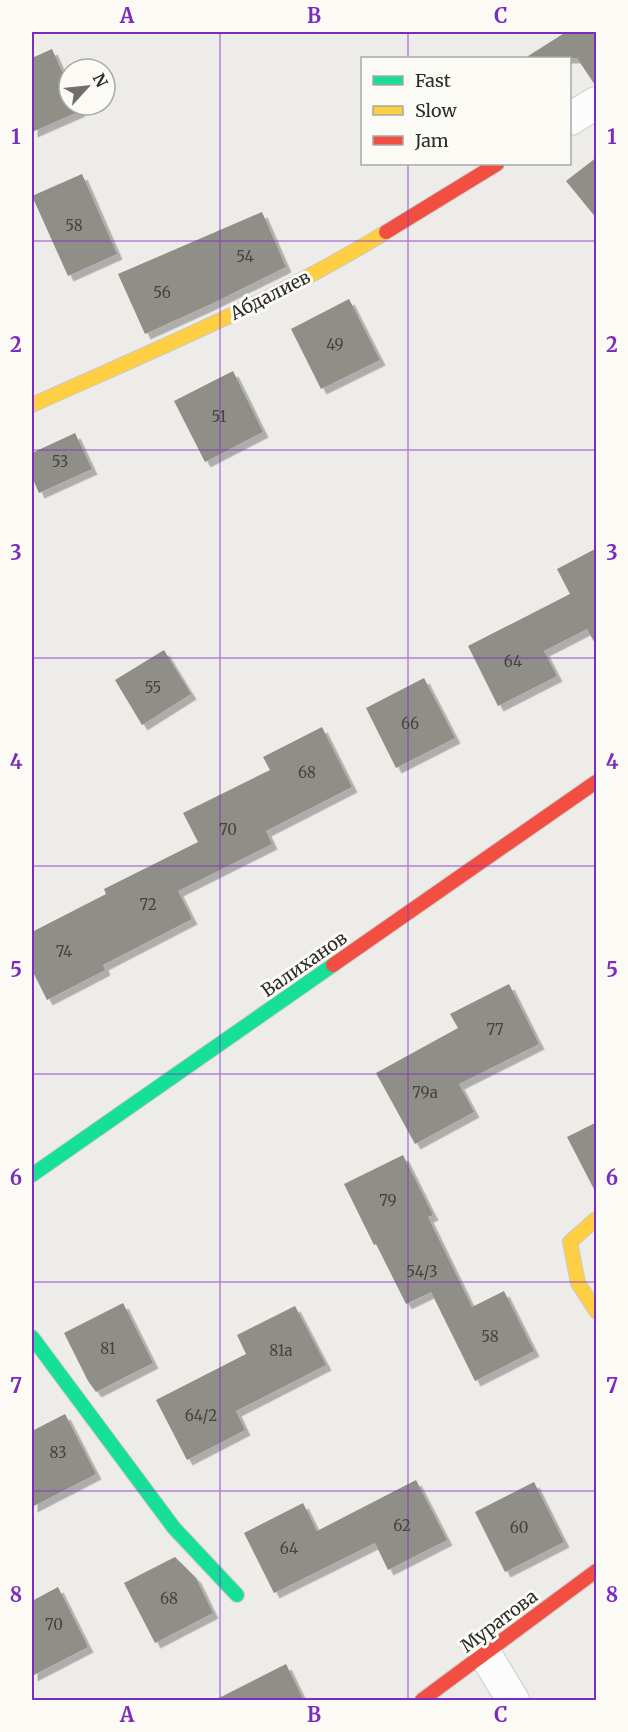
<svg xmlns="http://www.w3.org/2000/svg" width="628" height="1732" viewBox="0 0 628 1732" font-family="Merriweather,serif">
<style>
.building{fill:#8f8e87;filter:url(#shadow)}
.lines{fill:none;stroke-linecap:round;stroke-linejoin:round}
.street-casing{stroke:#cbcac8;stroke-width:34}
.fast-casing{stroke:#cbcac8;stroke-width:16}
.slow-casing{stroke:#cbcac8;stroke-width:16}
.jam-casing{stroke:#cbcac8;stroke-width:16}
.street{stroke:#fcfcfc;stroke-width:32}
.fast{stroke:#16e098;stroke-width:14}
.slow{stroke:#ffcf43;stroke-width:14}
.jam{stroke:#f24e42;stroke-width:14}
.grid{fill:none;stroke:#7b2cbf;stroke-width:1.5;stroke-opacity:0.55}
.labels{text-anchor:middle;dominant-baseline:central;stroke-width:6;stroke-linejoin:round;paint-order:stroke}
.number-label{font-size:15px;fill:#454441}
.street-label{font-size:18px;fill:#2c2c2a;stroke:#fbfaf5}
.neatline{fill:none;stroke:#7b2cbf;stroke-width:2}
.grid-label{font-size:20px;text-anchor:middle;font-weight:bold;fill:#7b2cbf}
</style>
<defs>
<filter id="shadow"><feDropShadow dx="5.5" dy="5.5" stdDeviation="0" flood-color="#0004"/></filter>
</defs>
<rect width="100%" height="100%" fill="#edece9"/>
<!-- building -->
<g class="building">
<polygon points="566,32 597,32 597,85 595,85 577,58 525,58"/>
<polygon points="52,49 69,87 69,105 77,105 80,111 32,132 32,58"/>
<polygon points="597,157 597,219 566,181"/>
<polygon points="82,174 117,254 68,276 32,196"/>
<polygon points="262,212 286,267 209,305 145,334 118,274"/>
<polygon points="349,299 380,360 321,389 291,329"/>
<polygon points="233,371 263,432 205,462 174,401"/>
<polygon points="75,433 92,469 39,493 32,477 32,453"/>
<polygon points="597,548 597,647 587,629 544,651 557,676 498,706 468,646 570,594 557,569"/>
<polygon points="164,650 191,694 142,725 115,680"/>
<polygon points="424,678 455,738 396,768 366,708"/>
<polygon points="322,727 352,787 266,831 272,844 178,891 192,919 103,965 105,970 47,1000 32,970 32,932 106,894 104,889 198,842 183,813 270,770 263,757"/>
<polygon points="509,984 539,1044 459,1084 474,1112 415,1144 376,1073 458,1028 450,1014"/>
<polygon points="597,1122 597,1195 567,1137"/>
<polygon points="403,1155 433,1215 428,1217 472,1307 504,1291 534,1351 475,1381 431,1292 406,1304 376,1244 374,1245 344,1184"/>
<polygon points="123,1303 153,1363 96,1392 88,1381 64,1333"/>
<polygon points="295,1306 326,1365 236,1411 245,1430 187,1460 156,1400 246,1354 237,1335"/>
<polygon points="65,1414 96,1474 32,1507 32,1431"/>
<polygon points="416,1480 447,1540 388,1570 375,1543 274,1593 244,1533 303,1503 317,1531"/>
<polygon points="534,1482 564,1542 505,1572 475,1512"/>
<polygon points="175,1557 196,1578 213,1613 155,1643 124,1583"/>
<polygon points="58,1587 88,1647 32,1676 32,1601"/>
<polygon points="286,1664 304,1701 213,1701"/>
</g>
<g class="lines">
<defs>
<g id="street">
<polyline points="570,119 596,103"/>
<polyline points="485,1654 513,1700"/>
</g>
<g id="fast">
<polyline points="32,1175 333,965"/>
<polyline points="32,1337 174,1528 237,1595"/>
</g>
<g id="slow">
<path d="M32,405c120,-54 242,-104 354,-173"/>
<polyline points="596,1219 570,1242 578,1283 596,1311"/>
</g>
<g id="jam">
<polyline points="386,232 497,164"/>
<polyline points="333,965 596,782"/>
<polyline points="422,1700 596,1571"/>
</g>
</defs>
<!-- street casing -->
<use href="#street" class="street-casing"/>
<!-- fast casing -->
<use href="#fast" class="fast-casing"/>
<!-- slow casing -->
<use href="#slow" class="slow-casing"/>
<!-- jam casing -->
<use href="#jam" class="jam-casing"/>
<!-- street -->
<use href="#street" class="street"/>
<!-- fast -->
<use href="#fast" class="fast"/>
<!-- slow -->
<use href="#slow" class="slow"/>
<!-- jam -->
<use href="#jam" class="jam"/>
</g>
<!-- grid -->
<path class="grid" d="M220,32v1668M408,32v26M408,164v1536M32,241h564M32,450h564M32,658h564M32,866h564M32,1074h564M32,1282h564M32,1491h564"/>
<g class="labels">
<!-- number labels -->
<g class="number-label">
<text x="74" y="225">58</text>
<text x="245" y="256">54</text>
<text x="162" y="292">56</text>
<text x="335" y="344">49</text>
<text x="219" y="416">51</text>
<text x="60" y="461">53</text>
<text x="513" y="661">64</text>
<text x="153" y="687">55</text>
<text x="410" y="723">66</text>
<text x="307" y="772">68</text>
<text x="228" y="829">70</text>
<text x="148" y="904">72</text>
<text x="64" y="951">74</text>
<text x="495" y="1029">77</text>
<text x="425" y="1092">79а</text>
<text x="388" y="1200">79</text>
<text x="422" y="1271">54/3</text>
<text x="490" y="1336">58</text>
<text x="108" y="1348">81</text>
<text x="281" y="1350">81а</text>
<text x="201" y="1415">64/2</text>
<text x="58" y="1452">83</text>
<text x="402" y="1525">62</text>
<text x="519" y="1527">60</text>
<text x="289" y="1548">64</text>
<text x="169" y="1598">68</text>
<text x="54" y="1624">70</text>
</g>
<!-- street labels -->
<g class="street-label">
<text transform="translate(270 295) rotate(-27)">Абдалиев</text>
<text transform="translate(304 964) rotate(-35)">Валиханов</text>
<text transform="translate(499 1621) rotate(-37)">Муратова</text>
</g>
</g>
<!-- border -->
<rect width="628" height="1732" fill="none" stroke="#fbfaf5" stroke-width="66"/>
<!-- legend -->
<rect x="361" y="57" width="210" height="108" fill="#fbfaf5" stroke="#a8a8a4" stroke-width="1.5"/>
<rect x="373" y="76" width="30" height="9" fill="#16e098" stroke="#a8a8a4" stroke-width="1.5"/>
<text x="415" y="87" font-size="18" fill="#2c2c2a">Fast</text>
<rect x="373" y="106" width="30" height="9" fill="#ffcf43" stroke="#a8a8a4" stroke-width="1.5"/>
<text x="415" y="117" font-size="18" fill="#2c2c2a">Slow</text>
<rect x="373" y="136" width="30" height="9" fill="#f24e42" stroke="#a8a8a4" stroke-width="1.5"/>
<text x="415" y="147" font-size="18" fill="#2c2c2a">Jam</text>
<!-- north arrow -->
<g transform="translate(87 87) rotate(63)"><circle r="28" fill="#fbfaf5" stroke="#a8a8a4" stroke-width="1.5"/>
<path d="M0-4.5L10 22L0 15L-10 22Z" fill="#706f6d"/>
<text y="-9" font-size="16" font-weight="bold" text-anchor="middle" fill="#2c2c2a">N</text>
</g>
<rect x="33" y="33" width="562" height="1666" class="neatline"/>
<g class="grid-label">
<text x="127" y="23">A</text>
<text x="314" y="23">B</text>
<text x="501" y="23">C</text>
<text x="16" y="144">1</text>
<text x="612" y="144">1</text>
<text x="16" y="352">2</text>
<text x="612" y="352">2</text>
<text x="16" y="560">3</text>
<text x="612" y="560">3</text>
<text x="16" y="769">4</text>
<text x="612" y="769">4</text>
<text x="16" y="977">5</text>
<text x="612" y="977">5</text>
<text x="16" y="1185">6</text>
<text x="612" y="1185">6</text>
<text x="16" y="1393">7</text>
<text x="612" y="1393">7</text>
<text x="16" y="1602">8</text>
<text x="612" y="1602">8</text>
<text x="127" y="1722">A</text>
<text x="314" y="1722">B</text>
<text x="501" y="1722">C</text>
</g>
</svg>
